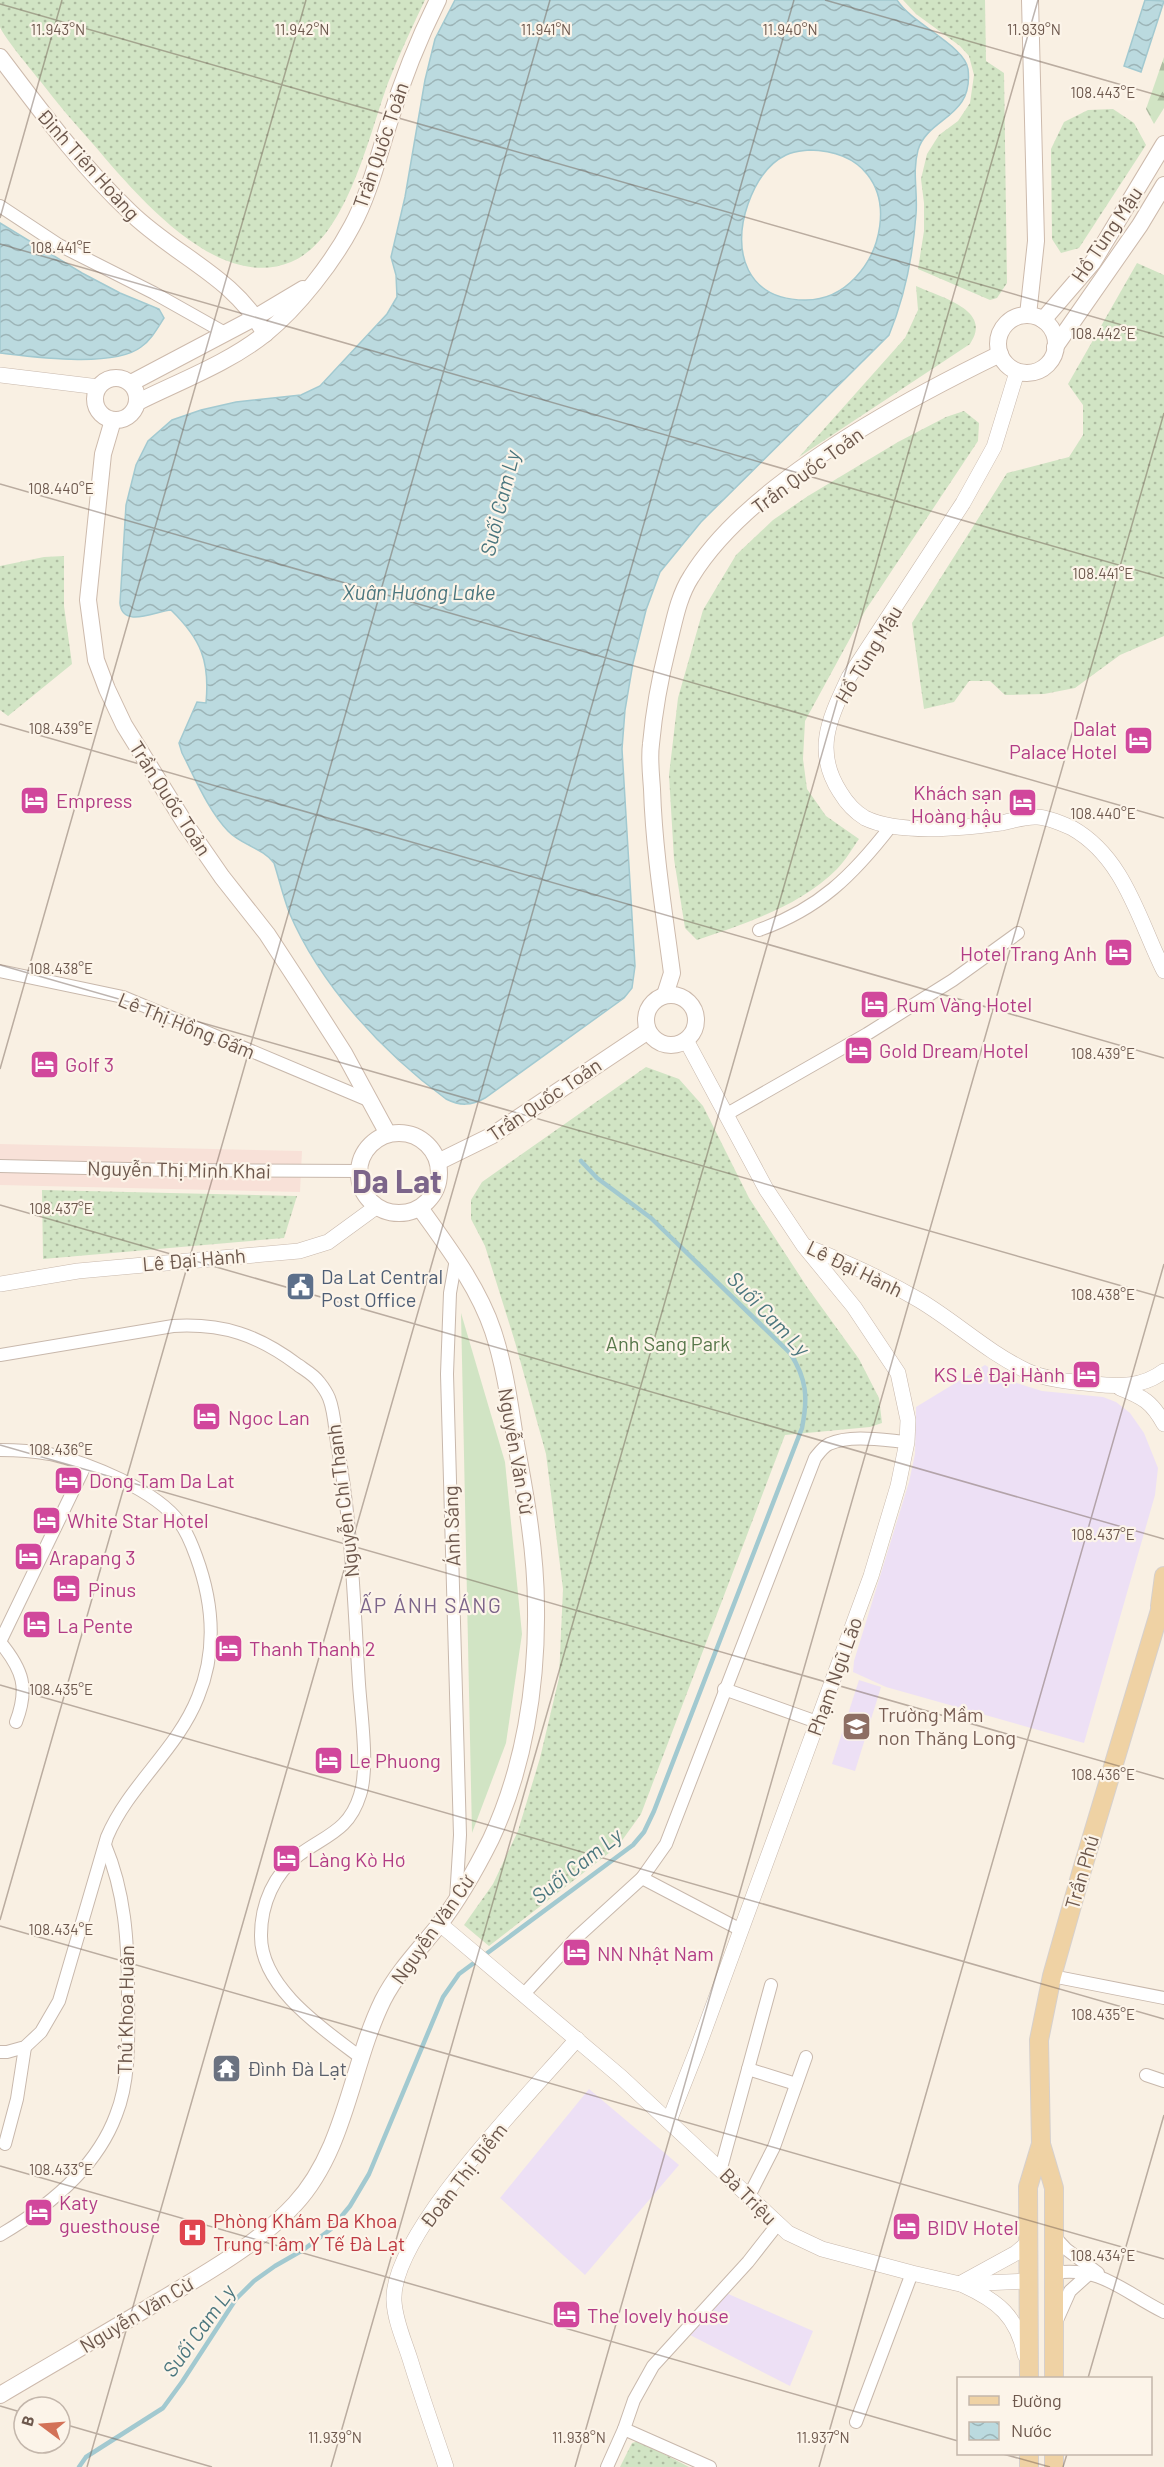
<svg xmlns="http://www.w3.org/2000/svg" width="1164" height="2467" viewBox="0 0 1164 2467" font-family="Barlow,sans-serif">
<style>
.commercial{fill:#f8e1d8}
.education{fill:#ede0f5}
.grass{fill:url(#grass-dots)}
.forest{fill:url(#forest-firs)}
.garden{fill:#d1e4c4}
.water{fill:url(#water-waves);stroke:#a2c9d0;stroke-width:1.5;fill-rule:evenodd}
.lines{fill:none;stroke-linecap:round;stroke-linejoin:round}
.stream{stroke:#a2c9d0;stroke-width:4.5}
.minor-casing{stroke:#c8b8ac;stroke-width:14}
.tertiary-casing{stroke:#c8b8ac;stroke-width:16}
.secondary-casing{stroke:#cdbaac;stroke-width:18}
.primary-casing{stroke:#d6d0cd;stroke-width:20}
.minor{stroke:#fff;stroke-width:12}
.tertiary{stroke:#fff;stroke-width:15}
.secondary{stroke:#fff;stroke-width:16}
.primary{stroke:#efd2a4;stroke-width:18}
.ticks{fill:none;stroke:#6d584d;stroke-width:1.5;stroke-opacity:0.45}
.labels{text-anchor:middle;dominant-baseline:central;stroke-width:4.5;stroke-linejoin:round;paint-order:stroke}
.street-label{font-size:20px;fill:#6d584d;stroke:#fcf4e9}
.hotel-label{font-size:20px;fill:#b23c85;stroke:#fcf4e9;text-anchor:start}
.service-label{font-size:20px;fill:#4e5e75;stroke:#fcf4e9;text-anchor:start}
.park-label{font-size:20px;fill:#57774a;stroke:#fcf4e9}
.education-label{font-size:20px;fill:#785e54;stroke:#fcf4e9;text-anchor:start}
.worship-label{font-size:20px;fill:#5b616d;stroke:#fcf4e9;text-anchor:start}
.health-label{font-size:20px;fill:#be3a42;stroke:#fcf4e9;text-anchor:start}
.water-label{font-size:21px;font-style:italic;fill:#4a767e;stroke:#fcf4e9}
.neighbourhood-label{font-size:21px;letter-spacing:1.5px;fill:#7c658a;stroke:#fcf4e9}
.town-label{font-size:32px;font-weight:bold;fill:#7c658a;stroke:#fcf4e9}
.ticks-label{font-size:15px;text-anchor:middle;fill:#6d584d;stroke:#fcf4e9;stroke-width:4.5;stroke-linejoin:round;paint-order:stroke}
</style>
<defs>
<pattern id="grass-dots" width="8" height="8" patternUnits="userSpaceOnUse" patternTransform="scale(1.5)"><rect width="8" height="8" fill="#d1e4c4"/><path d="M2 2h.1M6 6h.1" fill="none" stroke="#aebca1" stroke-width="1.8" stroke-linecap="round"/></pattern>
<pattern id="forest-firs" width="22" height="20" patternUnits="userSpaceOnUse" patternTransform="scale(1.5)"><rect width="22" height="20" fill="#d1e4c4"/><path d="M5 1l3.5 6h-7zM16 11l3.5 6h-7z" fill="#aebca1"/></pattern>
<pattern id="water-waves" width="16" height="10" patternUnits="userSpaceOnUse" patternTransform="scale(1.5)"><rect width="16" height="10" fill="#bbdadf"/><path d="M0 5q4-4 8 0t8 0" fill="none" stroke="#9cb4b7"/></pattern>
</defs>
<rect width="100%" height="100%" fill="#f9f0e3"/>
<!-- commercial -->
<polygon class="commercial" points="0,1144 302,1151 300,1192 0,1185"/>
<!-- education -->
<g class="education">
<polygon points="985,1365 1011,1381 1029,1387 1042,1391 1103,1397 1116,1402 1130,1413 1144,1433 1158,1468 1155,1495 1084,1743 886,1687 853,1672 854,1661 909,1482 915,1454 916,1407"/>
<polygon points="859,1680 881,1687 855,1771 832,1764"/>
<polygon points="589,2089 679,2165 585,2275 500,2198"/>
<polygon points="726,2293 813,2331 790,2386 690,2335"/>
</g>
<!-- grass -->
<g class="grass">
<path d="M0,0h425c-13,27 -26,55 -37,83 -19,51 -41,156 -97,179 -74,31 -156,-69 -198,-118 -18,-20 -36,-41 -52,-62 -8,-10 -38,-46 -41,-55 0,-7 0,-19 0,-27z"/>
<polygon points="903,0 985,0 986,61 1004,73 1007,283 997,298 990,300 918,269 924,231 924,203 921,179 927,154 939,135 958,121 970,103 974,75 969,56 960,46 916,14"/>
<polygon points="1113,109 1134,123 1146,145 1079,248 1061,253 1052,239 1051,149 1064,122 1088,110"/>
<polygon points="1137,263 1164,275 1164,636 1120,655 1075,688 1044,694 1005,695 990,681 969,681 954,702 924,709 912,623 1007,473 1069,457 1083,435 1083,405 1068,384"/>
<path d="M916,286c24,11 78,24 54,58l-171,113 106,-119 13,-28z"/>
<path d="M964,411l15,12 -1,18 -113,170 -60,110 -2,38 4,30 19,27 33,23c-7,10 -14,22 -22,30 -38,38 -91,54 -140,71l-12,-12 -11,-69 -5,-84 9,-77 25,-88 33,-55 37,-35 35,-24 90,-54 48,-25z"/>
<polygon points="64,556 64,606 72,664 8,716 0,710 0,566 44,557"/>
<polygon points="646,1067 679,1079 703,1106 749,1198 807,1287 859,1359 879,1398 882,1423 870,1427 785,1435 641,1814 618,1846 489,1946 464,1925 493,1884 518,1831 540,1758 559,1678 563,1589 546,1454 515,1342 485,1246 471,1219 471,1200 482,1182"/>
<polygon points="42,1190 297,1196 284,1238 43,1259"/>
<polygon points="639,2441 689,2467 620,2467 632,2443"/>
</g>
<!-- forest -->
<polygon class="forest" points="1164,57 1164,108 1154,124 1146,109"/>
<!-- garden -->
<polygon class="garden" points="461,1313 505,1462 522,1634 506,1743 472,1833"/>
<!-- water -->
<g class="water">
<path d="M455,0h442c15,24 68,46 71,69 6,49 -40,48 -50,81 -6,22 0,43 -2,64 -3,42 -11,82 -27,121l-188,187 -41,50 -14,38 -13,53 -8,47 -3,39 13,217 -3,22 -8,10 -139,100c-14,8 -25,8 -39,1 -63,-46 -126,-114 -157,-187 -6,-16 -10,-33 -15,-49 -11,-15 -33,-18 -46,-32 -20,-21 -33,-53 -46,-78l-3,-10 18,-41 9,1c4,-42 -5,-64 -35,-93 -15,1 -49,19 -51,-7l6,-98 10,-40 12,-24 24,-21 29,-10 35,-8 65,-7 19,-9 67,-72 10,-17 -1,-22 -5,-18 14,-60 20,-117 10,-41zM809,150c113,2 77,151 -4,150 -58,0 -74,-48 -57,-96 7,-20 19,-40 38,-49 8,-4 15,-4 23,-5z"/>
<polygon points="1145,0 1164,1 1141,72 1124,66"/>
<path d="M0,223l82,50 38,20 39,16 5,9c-7,11 -13,22 -23,29 -27,21 -107,10 -141,6z"/>
</g>
<g class="lines">
<!-- stream -->
<path class="stream" d="M79,2467l7,-10 77,-49 19,-26 54,-83 18,-18 21,-15 28,-16 28,-21 19,-23 19,-32 74,-177 16,-23 174,-129 11,-13 10,-21 148,-383c6,-30 5,-49 -12,-75l-139,-135 -54,-40 -16,-17"/>
<defs>
<g id="minor">
<polyline points="0,206 59,245 154,293 225,333"/>
<path d="M759,930c60,-21 94,-55 132,-104"/>
<polyline points="0,971 123,997 368,1100"/>
<polyline points="727,1114 867,1034 953,980 1018,933"/>
<polyline points="0,1166 172,1170 359,1171"/>
<path d="M0,1355l173,-29c50,-3 85,9 125,39 7,5 16,10 21,17 4,5 8,11 10,16 6,15 6,35 9,51 14,77 16,157 21,235 2,30 10,84 1,111 -11,36 -34,40 -61,60 -25,19 -38,49 -38,80 -1,52 62,94 99,122"/>
<path d="M0,1450c17,0 33,1 50,4 39,9 106,36 130,69 7,9 12,22 16,33 17,46 21,95 2,141 -21,53 -69,88 -91,140l-48,164 -18,31 -16,15 -18,5h-7"/>
<polyline points="0,1642 85,1466"/>
<path d="M0,1642c23,28 29,46 16,80"/>
<polyline points="724,1689 817,1722"/>
<polyline points="642,1878 741,1930"/>
<polyline points="456,1899 460,1835 447,1374 450,1293 456,1259"/>
<polyline points="1052,1976 1164,1998"/>
<path d="M523,1995l52,-56 67,-61 24,-34 149,-386c4,-5 8,-11 14,-14 22,-10 54,-4 78,-2"/>
<polyline points="748,2069 796,2084"/>
<polyline points="1146,2075 1164,2081"/>
<polyline points="5,2144 17,2099 25,2047"/>
<polyline points="721,2168 771,1985"/>
<polyline points="749,2196 774,2147 806,2057"/>
<path d="M0,2235c48,-28 96,-66 116,-120 15,-37 12,-83 12,-122 0,-52 -3,-101 -23,-148"/>
<polyline points="1053,2235 1066,2249 1098,2273"/>
<path d="M1054,2273c46,-8 71,20 110,39"/>
<polyline points="1058,2318 1070,2291 1090,2273"/>
<polyline points="856,2422 912,2273"/>
<polyline points="624,2429 634,2400 653,2366 748,2262 777,2225"/>
<polyline points="607,2467 624,2429 710,2467"/>
</g>
<g id="tertiary">
<path d="M1017,372l-23,75 -31,56 -114,174c-19,41 -36,73 -9,115 6,10 15,20 25,26 35,17 98,10 136,5 11,-2 25,-7 36,-6 10,0 26,7 35,11 53,30 67,93 92,143"/>
<polyline points="0,375 99,387"/>
<path d="M807,1247c39,15 76,32 112,53 37,22 68,52 108,71 20,9 45,11 67,13 25,3 49,3 70,-13"/>
<polyline points="0,1284 78,1271 299,1251 328,1242 376,1207"/>
<path d="M1120,1388c23,9 32,14 44,36"/>
<polyline points="440,1924 621,2077 788,2233 822,2249 912,2273 960,2284 1029,2281"/>
<polyline points="669,2121 697,2050 871,1576 898,1486 907,1442 908,1420 898,1373 854,1307 804,1246 766,1189 686,1040"/>
<polyline points="963,2282 1016,2253 1029,2242"/>
<path d="M963,2285c35,16 54,31 62,70"/>
<path d="M446,2467c-12,-36 -25,-72 -36,-108 -6,-19 -15,-38 -16,-58 -4,-67 138,-209 183,-262"/>
</g>
<g id="secondary">
<path d="M0,57c41,54 81,109 130,155 45,44 105,65 135,122"/>
<polyline points="1028,315 1036,241 1030,0"/>
<circle cx="1027" cy="344" r="29"/>
<polyline points="1043,320 1093,262 1164,144"/>
<polyline points="1055,347 1140,225 1164,185"/>
<circle cx="116" cy="399" r="21"/>
<polyline points="131,383 256,317 303,289"/>
<path d="M138,402c42,-21 91,-39 128,-69 32,-26 67,-71 86,-107 17,-31 26,-69 37,-103 13,-42 29,-83 49,-123"/>
<polyline points="113,420 103,454 88,600 96,660 107,689 124,725 186,825 222,877 267,934 303,989 344,1053 388,1134"/>
<circle cx="671" cy="1020" r="25"/>
<path d="M665,995l7,-22c-8,-61 -18,-122 -20,-184 -1,-15 -3,-31 -1,-45 3,-33 9,-66 17,-98 6,-23 10,-49 23,-69 56,-92 212,-176 309,-223"/>
<circle cx="399" cy="1173" r="40"/>
<polyline points="438,1162 491,1136 648,1031"/>
<path d="M0,2395c54,-32 108,-63 161,-95 47,-28 97,-56 134,-96 51,-55 56,-139 88,-204 15,-29 36,-50 56,-75 20,-26 37,-56 52,-86 33,-71 46,-153 45,-231 0,-55 -10,-111 -20,-164 -6,-38 -11,-77 -23,-113 -15,-45 -46,-85 -73,-123"/>
</g>
<g id="primary">
<polyline points="1160,1606 1164,1576"/>
<polyline points="1029,2378 1028,2187 1041,2144"/>
<polyline points="1054,2378 1054,2188 1041,2144 1039,2040 1052,1976 1082,1870 1164,1597"/>
<polyline points="1029,2454 1029,2467"/>
<polyline points="1054,2467 1054,2454"/>
</g>
</defs>
<!-- minor casing -->
<use href="#minor" class="minor-casing"/>
<!-- tertiary casing -->
<use href="#tertiary" class="tertiary-casing"/>
<!-- secondary casing -->
<use href="#secondary" class="secondary-casing"/>
<!-- primary casing -->
<use href="#primary" class="primary-casing"/>
<!-- minor -->
<use href="#minor" class="minor"/>
<!-- tertiary -->
<use href="#tertiary" class="tertiary"/>
<!-- secondary -->
<use href="#secondary" class="secondary"/>
<!-- primary -->
<use href="#primary" class="primary"/>
</g>
<!-- ticks -->
<path class="ticks" d="M825,0l339,97M0,4l1164,333M0,218l62,-218M0,244l1164,334M0,484l1164,334M0,724l1164,334M0,965l1164,333M0,1069l306,-1069M0,1205l1164,334M0,1445l1164,334M0,1685l1164,334M0,1920l550,-1920M0,1926l1164,333M0,2166l958,275M1088,2378l76,-263M0,2406l24,7M60,2423l152,44M1003,2454l47,13M87,2467l707,-2467M331,2467l707,-2467M575,2467l589,-2054M819,2467l345,-1203M1063,2467l4,-13"/>
<!-- icons -->
<defs>
<symbol id="hotel-square" viewBox="-11 -11 22 22"><rect x="-9" y="-9" width="18" height="18" rx="4" fill="#d1479c" stroke="#fcf4e9"/><path d="M-6-4.5h1.5V1H6V5H4.5V3h-9V5H-6ZM-4 0a1.8 1.8 0 1 1 3.6 0ZM.5 0V-2.5h3Q6-2.5 6 0Z" fill="#fff"/></symbol>
<symbol id="civic-square" viewBox="-11 -11 22 22"><rect x="-9" y="-9" width="18" height="18" rx="4" fill="#5c6f8a" stroke="#fcf4e9"/><path d="M-.6-6.5H3V-4.5H.6V-3L4-1V1h2V6H-6V1h2V-1L-.6-3ZM-1.2 2.5V6h2.4V2.5Z" fill="#fff"/></symbol>
<symbol id="school-square" viewBox="-11 -11 22 22"><rect x="-9" y="-9" width="18" height="18" rx="4" fill="#8d6e63" stroke="#fcf4e9"/><path d="M0-5L7-2L0 1L-7-2ZM-4 1L0 2.5L4 1V4Q0 6-4 4Z" fill="#fff"/></symbol>
<symbol id="temple-square" viewBox="-11 -11 22 22"><rect x="-9" y="-9" width="18" height="18" rx="4" fill="#6b7280" stroke="#fcf4e9"/><path d="M0-6L5-2H3V0L6.5 2.5H4V6H1.5V3h-3V6H-4V2.5H-6.5L-3 0V-2H-5Z" fill="#fff"/></symbol>
<symbol id="hospital-square" viewBox="-11 -11 22 22"><rect x="-9" y="-9" width="18" height="18" rx="4" fill="#e0444e" stroke="#fcf4e9"/><path d="M-5-5h3v3.5h4V-5h3V5h-3V1.5h-4V5h-3Z" fill="#fff"/></symbol>
</defs>
<g fill-rule="evenodd">
<use href="#hotel-square" x="1122" y="724" width="33" height="33"/>
<use href="#hotel-square" x="18" y="784" width="33" height="33"/>
<use href="#hotel-square" x="1006" y="786" width="33" height="33"/>
<use href="#hotel-square" x="1102" y="936" width="33" height="33"/>
<use href="#hotel-square" x="858" y="988" width="33" height="33"/>
<use href="#hotel-square" x="842" y="1034" width="33" height="33"/>
<use href="#hotel-square" x="28" y="1048" width="33" height="33"/>
<use href="#civic-square" x="284" y="1270" width="33" height="33"/>
<use href="#hotel-square" x="1070" y="1358" width="33" height="33"/>
<use href="#hotel-square" x="190" y="1400" width="33" height="33"/>
<use href="#hotel-square" x="52" y="1464" width="33" height="33"/>
<use href="#hotel-square" x="30" y="1504" width="33" height="33"/>
<use href="#hotel-square" x="12" y="1540" width="33" height="33"/>
<use href="#hotel-square" x="50" y="1572" width="33" height="33"/>
<use href="#hotel-square" x="20" y="1608" width="33" height="33"/>
<use href="#hotel-square" x="212" y="1632" width="33" height="33"/>
<use href="#school-square" x="840" y="1710" width="33" height="33"/>
<use href="#hotel-square" x="312" y="1744" width="33" height="33"/>
<use href="#hotel-square" x="270" y="1842" width="33" height="33"/>
<use href="#hotel-square" x="560" y="1936" width="33" height="33"/>
<use href="#temple-square" x="210" y="2052" width="33" height="33"/>
<use href="#hotel-square" x="22" y="2196" width="33" height="33"/>
<use href="#hotel-square" x="890" y="2210" width="33" height="33"/>
<use href="#hospital-square" x="176" y="2216" width="33" height="33"/>
<use href="#hotel-square" x="550" y="2298" width="33" height="33"/>
</g>
<g class="labels">
<!-- street labels -->
<g class="street-label">
<text transform="translate(380 145) rotate(-71)">Trần Quốc Toản</text>
<text transform="translate(89 164) rotate(48)">Đinh Tiên Hoàng</text>
<text transform="translate(1106 234) rotate(-56)">Hồ Tùng Mậu</text>
<text transform="translate(807 470) rotate(-36)">Trần Quốc Toản</text>
<text transform="translate(868 654) rotate(-59)">Hồ Tùng Mậu</text>
<text transform="translate(171 798) rotate(57)">Trần Quốc Toản</text>
<text transform="translate(187 1025) rotate(22)">Lê Thị Hồng Gấm</text>
<text transform="translate(544 1099) rotate(-34)">Trần Quốc Toản</text>
<text transform="translate(179 1169) rotate(1)">Nguyễn Thị Minh Khai</text>
<text transform="translate(194 1259) rotate(-5)">Lê Đại Hành</text>
<text transform="translate(855 1268) rotate(26)">Lê Đại Hành</text>
<text transform="translate(517 1451) rotate(80)">Nguyễn Văn Cừ</text>
<text transform="translate(342 1501) rotate(-97)">Nguyễn Chí Thanh</text>
<text transform="translate(451 1526) rotate(-92)">Ánh Sáng</text>
<text transform="translate(834 1676) rotate(-70)">Phạm Ngũ Lão</text>
<text transform="translate(1081 1872) rotate(-74)">Trần Phú</text>
<text transform="translate(432 1929) rotate(-55)">Nguyễn Văn Cừ</text>
<text transform="translate(125 2010) rotate(-89)">Thủ Khoa Huân</text>
<text transform="translate(463 2175) rotate(-52)">Đoàn Thị Điểm</text>
<text transform="translate(749 2196) rotate(45)">Bà Triệu</text>
<text transform="translate(136 2314) rotate(-31)">Nguyễn Văn Cừ</text>
</g>
<!-- hotel labels -->
<g class="hotel-label">
<text x="1117" y="728" text-anchor="end">Dalat<tspan x="1117" dy="23">Palace Hotel</tspan></text>
<text x="1002" y="792" text-anchor="end">Khách sạn<tspan x="1002" dy="23">Hoàng hậu</tspan></text>
<text x="56" y="800">Empress</text>
<text x="1097" y="953" text-anchor="end">Hotel Trang Anh</text>
<text x="896" y="1004">Rum Vàng Hotel</text>
<text x="879" y="1050">Gold Dream Hotel</text>
<text x="65" y="1064">Golf 3</text>
<text x="1065" y="1374" text-anchor="end">KS Lê Đại Hành</text>
<text x="228" y="1417">Ngoc Lan</text>
<text x="89" y="1480">Dong Tam Da Lat</text>
<text x="67" y="1520">White Star Hotel</text>
<text x="49" y="1557">Arapang 3</text>
<text x="88" y="1589">Pinus</text>
<text x="57" y="1625">La Pente</text>
<text x="249" y="1648">Thanh Thanh 2</text>
<text x="349" y="1760">Le Phuong</text>
<text x="308" y="1859">Làng Kò Hơ</text>
<text x="597" y="1953">NN Nhật Nam</text>
<text x="59" y="2202">Katy<tspan x="59" dy="23">guesthouse</tspan></text>
<text x="927" y="2227">BIDV Hotel</text>
<text x="587" y="2315">The lovely house</text>
</g>
<!-- service labels -->
<g class="service-label">
<text x="321" y="1276">Da Lat Central<tspan x="321" dy="23">Post Office</tspan></text>
</g>
<!-- park labels -->
<g class="park-label">
<text x="668" y="1343">Anh Sang Park</text>
</g>
<!-- education labels -->
<g class="education-label">
<text x="878" y="1714">Trường Mầm<tspan x="878" dy="23">non Thăng Long</tspan></text>
</g>
<!-- worship labels -->
<g class="worship-label">
<text x="247" y="2068">Đình Đà Lạt</text>
</g>
<!-- health labels -->
<g class="health-label">
<text x="213" y="2220">Phòng Khám Đa Khoa<tspan x="213" dy="23">Trung Tâm Y Tế Đà Lạt</tspan></text>
</g>
<!-- water labels -->
<g class="water-label">
<text transform="translate(499 503) rotate(-76)">Suối Cam Ly</text>
<text x="419" y="591">Xuân Hương Lake</text>
<text transform="translate(769 1313) rotate(46)">Suối Cam Ly</text>
<text transform="translate(576 1865) rotate(-38)">Suối Cam Ly</text>
<text transform="translate(198 2330) rotate(-54)">Suối Cam Ly</text>
</g>
<!-- neighbourhood labels -->
<g class="neighbourhood-label">
<text x="431" y="1604">ẤP ÁNH SÁNG</text>
</g>
<!-- town labels -->
<g class="town-label">
<text x="397" y="1180">Da Lat</text>
</g>
</g>
<g class="ticks-label">
<text x="58" y="35">11.943°N</text>
<text x="302" y="35">11.942°N</text>
<text x="546" y="35">11.941°N</text>
<text x="790" y="35">11.940°N</text>
<text x="1034" y="35">11.939°N</text>
<text x="1103" y="98">108.443°E</text>
<text x="61" y="253">108.441°E</text>
<text x="1103" y="339">108.442°E</text>
<text x="61" y="494">108.440°E</text>
<text x="1103" y="579">108.441°E</text>
<text x="61" y="734">108.439°E</text>
<text x="1103" y="819">108.440°E</text>
<text x="61" y="974">108.438°E</text>
<text x="1103" y="1059">108.439°E</text>
<text x="61" y="1214">108.437°E</text>
<text x="1103" y="1300">108.438°E</text>
<text x="61" y="1455">108.436°E</text>
<text x="1103" y="1540">108.437°E</text>
<text x="61" y="1695">108.435°E</text>
<text x="1103" y="1780">108.436°E</text>
<text x="61" y="1935">108.434°E</text>
<text x="1103" y="2020">108.435°E</text>
<text x="61" y="2175">108.433°E</text>
<text x="1103" y="2261">108.434°E</text>
<text x="335" y="2443">11.939°N</text>
<text x="579" y="2443">11.938°N</text>
<text x="823" y="2443">11.937°N</text>
</g>
<!-- legend -->
<rect x="957" y="2377" width="195" height="78" fill="#fcf4e9" stroke="#c3b6ab" stroke-width="1.5"/>
<rect x="969" y="2396" width="30" height="9" fill="#efd2a4" stroke="#c3b6ab" stroke-width="1.5"/>
<text x="1011" y="2407" font-size="18" fill="#6d584d">Đường</text>
<rect x="969" y="2422" width="30" height="18" fill="url(#water-waves)" stroke="#c3b6ab" stroke-width="1.5"/>
<text x="1011" y="2437" font-size="18" fill="#6d584d">Nước</text>
<!-- north arrow -->
<g transform="translate(42 2425) rotate(286)"><circle r="28" fill="#fcf4e9" stroke="#c3b6ab" stroke-width="1.5"/>
<path d="M0-4.5L10 22L0 15L-10 22Z" fill="#d37258"/>
<text y="-9" font-size="16" font-weight="bold" text-anchor="middle" fill="#6d584d">B</text>
</g>
</svg>
